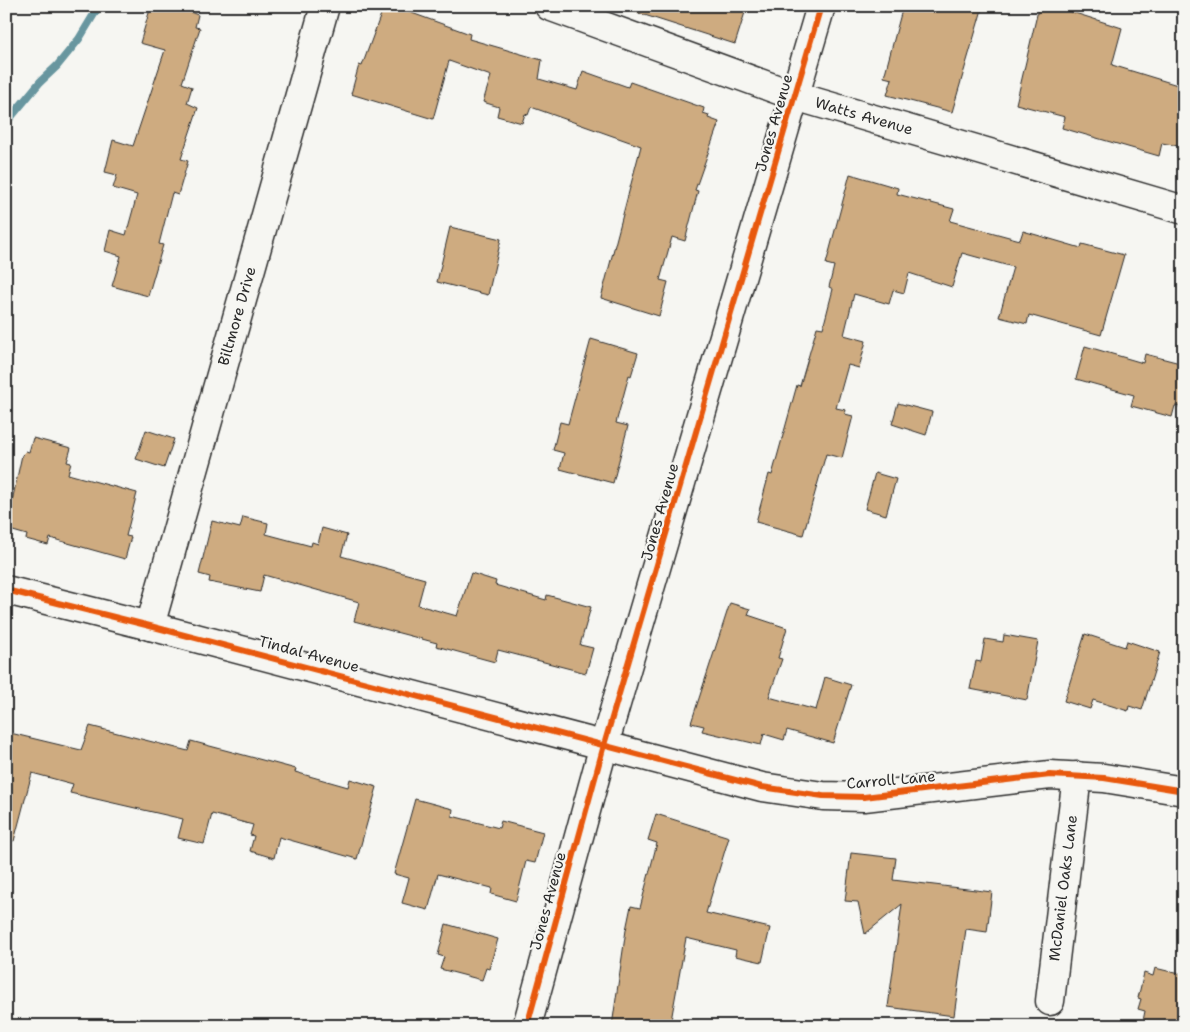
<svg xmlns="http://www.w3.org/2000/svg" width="1190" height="1032" viewBox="0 0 1190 1032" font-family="'Shantell Sans',sans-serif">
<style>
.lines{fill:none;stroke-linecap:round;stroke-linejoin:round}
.stream{stroke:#67969f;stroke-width:8}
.building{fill:#ceab80;stroke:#2b2b2b}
.minor-casing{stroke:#2b2b2b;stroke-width:31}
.minor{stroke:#f6f6f2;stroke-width:28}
.cycleway-casing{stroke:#f6f6f2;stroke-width:9}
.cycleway{stroke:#e8590c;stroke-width:6}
.labels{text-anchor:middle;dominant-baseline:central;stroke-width:4.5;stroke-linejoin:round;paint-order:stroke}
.street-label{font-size:15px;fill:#2b2b2b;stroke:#f6f6f2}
</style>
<rect width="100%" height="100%" fill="#f6f6f2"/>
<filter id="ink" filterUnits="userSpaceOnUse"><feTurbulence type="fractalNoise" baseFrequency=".02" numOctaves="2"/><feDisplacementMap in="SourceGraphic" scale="10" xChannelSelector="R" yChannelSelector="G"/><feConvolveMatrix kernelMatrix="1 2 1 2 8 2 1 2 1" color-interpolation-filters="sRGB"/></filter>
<g filter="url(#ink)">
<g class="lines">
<!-- stream -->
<polyline class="stream" points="6,123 40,82 57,66 79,39 99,6"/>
</g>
<!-- building -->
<g class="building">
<polygon points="151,6 191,6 190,12 198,15 195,27 200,28 182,83 192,87 187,103 198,108 181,159 188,161 178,195 172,193 159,244 163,245 148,296 112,286 121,256 105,251 110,230 126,235 137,195 113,188 117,175 105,172 113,140 133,146 165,50 140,43"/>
<polygon points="384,6 411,6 409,12 470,34 469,39 542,60 539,79 577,90 583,71 628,87 630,82 704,108 703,113 709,115 708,118 719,122 695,190 698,191 685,241 672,237 660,280 668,282 659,316 601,298 641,146 531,107 528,115 525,114 522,123 497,116 499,107 483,102 491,76 449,61 433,119 351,94 359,65 362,66"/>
<polygon points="633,6 747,6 735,44 632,11"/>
<polygon points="903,6 983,6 952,112 887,95 892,79 884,77"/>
<polygon points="1039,6 1053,6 1122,28 1112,65 1184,87 1184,147 1162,143 1159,156 1062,128 1065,117 1016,104"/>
<polygon points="850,174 898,188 897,194 954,209 950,221 1020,240 1023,231 1081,248 1082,244 1124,255 1101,335 1029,315 1027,324 999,317 1013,267 962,253 952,287 909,273 904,293 893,290 889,304 854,294 844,335 866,341 859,368 848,365 836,408 846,410 845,414 853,416 842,458 826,454 803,535 756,522 769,474 772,475 797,385 800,386 817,327 823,328 833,289 829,287 834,266 826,264"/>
<polygon points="450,227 501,239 488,295 437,282"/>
<polygon points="591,339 638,353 631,376 629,375 616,423 628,426 613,483 560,469 564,453 553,450 560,422 568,424"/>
<polygon points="1085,346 1143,363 1145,354 1184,364 1184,408 1175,406 1172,417 1131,406 1134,395 1076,379"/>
<polygon points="898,403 932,412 926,435 892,424"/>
<polygon points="146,430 174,439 164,468 136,459"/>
<polygon points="33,438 71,448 67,462 71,463 68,474 137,493 126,536 131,537 125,559 50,538 48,545 26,539 27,535 6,529 22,455 26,451 29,452"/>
<polygon points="875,473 896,479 886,515 865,509"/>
<polygon points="243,517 268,523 266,534 311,546 312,542 318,544 322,528 347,535 341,556 425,579 418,605 457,616 471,573 496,581 495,585 546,600 547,595 591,607 580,645 593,648 586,673 498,650 495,662 436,646 437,643 354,621 359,602 264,575 260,592 209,582 210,577 199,574 212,521 240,528"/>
<polygon points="730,603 750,609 748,615 787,628 778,658 782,659 769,697 816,710 825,677 851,685 833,743 787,730 784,740 764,734 761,745 702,731 704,726 691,723"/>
<polygon points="1085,634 1125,647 1127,641 1160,652 1142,710 1129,706 1128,711 1093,700 1090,709 1064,701"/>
<polygon points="1004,635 1038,641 1027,700 970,689 976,661 981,662 985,639 1003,642"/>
<polygon points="90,726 188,751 191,741 296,769 295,772 348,787 350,779 377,787 357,859 279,837 274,858 250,851 254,836 250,835 253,825 212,814 204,844 178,838 183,819 70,793 73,784 32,773 14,841 6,840 6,732 81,750"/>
<polygon points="415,799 453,809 452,816 499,828 501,821 543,832 535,863 526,861 516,901 491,894 492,888 438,874 428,910 402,903 409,878 394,874"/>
<polygon points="656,814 729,837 706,913 770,928 762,962 735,956 736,950 686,938 670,1026 612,1026 626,930 631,906 640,908 657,843 648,840"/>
<polygon points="851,853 896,858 893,880 992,892 987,932 966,929 954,1016 888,1007 902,904 865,934 858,902 845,901"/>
<polygon points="446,924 498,939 489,969 486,968 482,980 440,969 444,957 438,955"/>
<polygon points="1155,968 1184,975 1184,1026 1142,1026 1145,1011 1138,1009 1141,999 1138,998 1144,973 1153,976"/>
</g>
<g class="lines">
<defs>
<g id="minor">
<polyline points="549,6 795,96 1184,210"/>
<polyline points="6,590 150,626 762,787 823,796 864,797 1050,775 1104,778 1184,791"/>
<polyline points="150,626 325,6"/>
<polyline points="1050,1001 1077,776"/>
<polyline points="527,1026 604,745 821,6"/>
</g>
</defs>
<!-- minor casing -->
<use href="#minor" class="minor-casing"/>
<!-- minor -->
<use href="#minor" class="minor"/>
<defs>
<g id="cycleway">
<polyline points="6,590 150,626 762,787 823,796 864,797 1050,775 1104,778 1184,791"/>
<polyline points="527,1026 604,745 821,6"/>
</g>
</defs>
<!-- cycleway casing -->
<use href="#cycleway" class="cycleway-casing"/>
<!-- cycleway -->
<use href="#cycleway" class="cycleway"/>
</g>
</g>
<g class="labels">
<!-- street labels -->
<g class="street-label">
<text transform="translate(864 116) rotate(16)">Watts Avenue</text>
<text transform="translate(774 123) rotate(-74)">Jones Avenue</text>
<text transform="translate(237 316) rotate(-74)">Biltmore Drive</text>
<text transform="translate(660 512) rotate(-74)">Jones Avenue</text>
<text transform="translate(309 654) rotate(15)">Tindal Avenue</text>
<text transform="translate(891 780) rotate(-5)">Carroll Lane</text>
<text transform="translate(1063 888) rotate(-83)">McDaniel Oaks Lane</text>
<text transform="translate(548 901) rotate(-75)">Jones Avenue</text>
</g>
</g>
<!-- margin -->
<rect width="1190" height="1032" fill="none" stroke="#f6f6f2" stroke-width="25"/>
<rect x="12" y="12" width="1165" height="1007" fill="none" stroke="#2b2b2b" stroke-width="2" filter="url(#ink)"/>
</svg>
